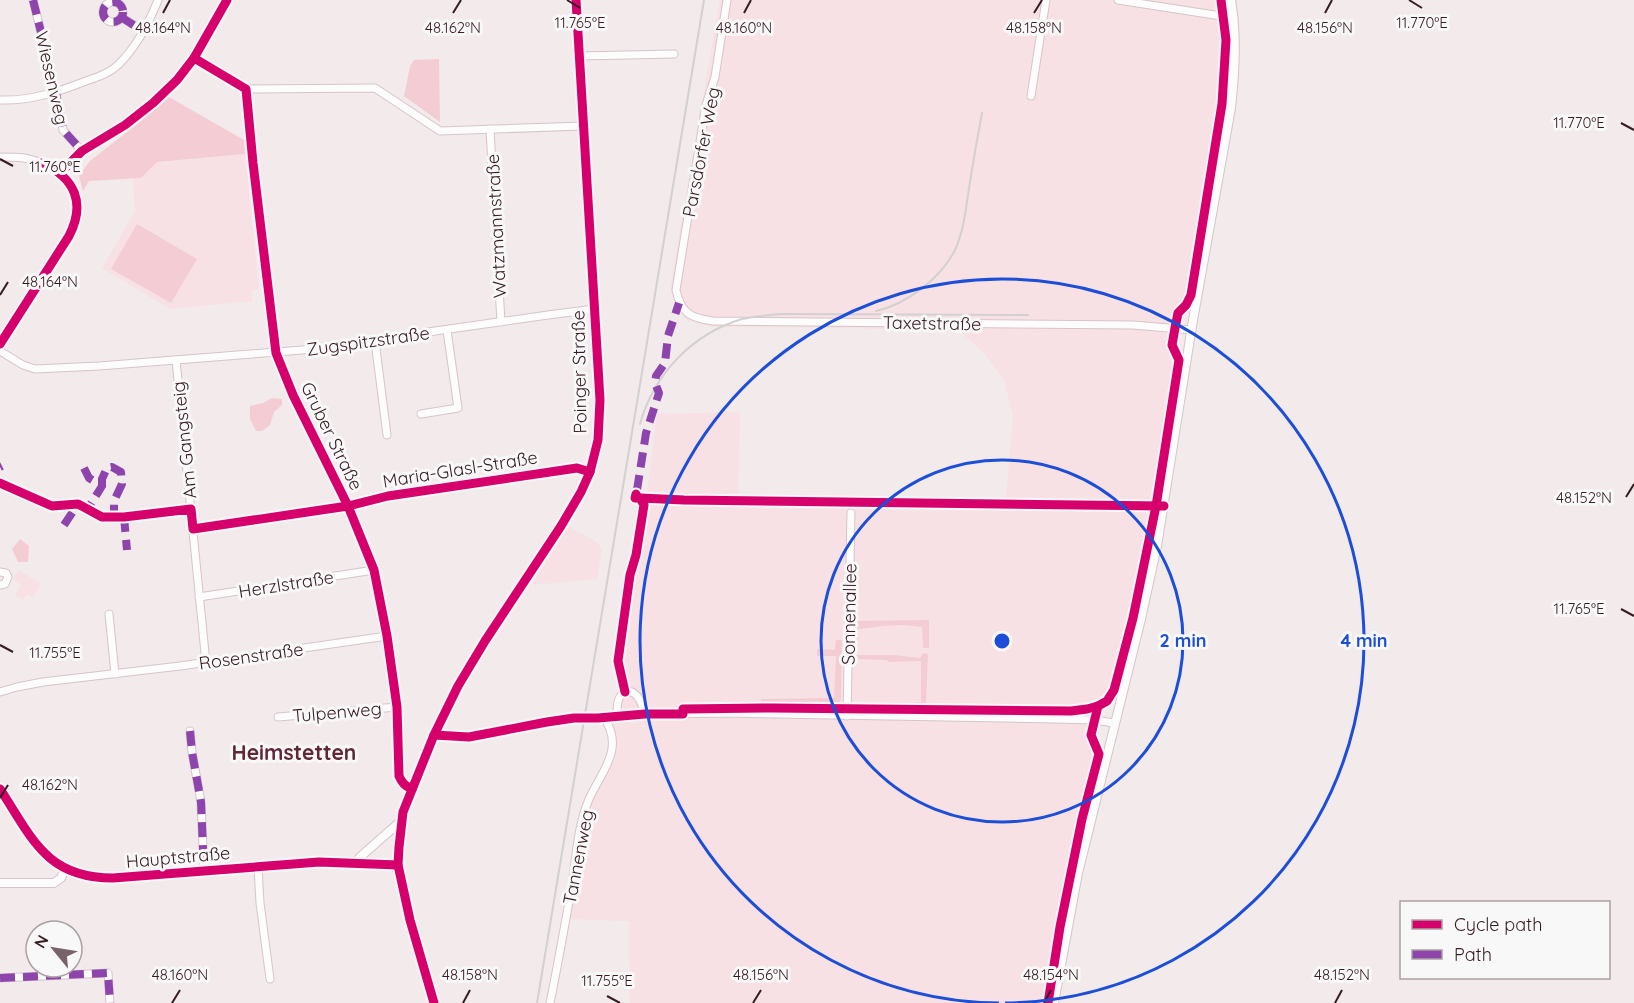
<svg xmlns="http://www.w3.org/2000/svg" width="1634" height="1003" viewBox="0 0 1634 1003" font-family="Quicksand,sans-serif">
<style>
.built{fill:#f7e1e4}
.green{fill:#f4cdd4}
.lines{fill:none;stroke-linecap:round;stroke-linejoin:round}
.minor-casing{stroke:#d6c5c8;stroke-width:9}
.tertiary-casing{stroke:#d6c5c8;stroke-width:10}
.minor{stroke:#fdfcfc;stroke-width:7}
.tertiary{stroke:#fdfcfc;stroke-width:8}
.rail{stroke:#d3d0d1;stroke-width:2}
.quiet{stroke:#8e44ad;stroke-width:8;stroke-dasharray:15 8;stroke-linecap:butt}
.cycleway-casing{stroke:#f8f8f8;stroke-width:13}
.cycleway{stroke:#d6006c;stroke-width:9}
.ticks{fill:none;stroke:#371c22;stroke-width:2}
.ring{fill:none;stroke:#1d4ed8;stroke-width:3}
.labels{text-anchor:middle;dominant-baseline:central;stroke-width:6;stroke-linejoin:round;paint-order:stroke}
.street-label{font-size:18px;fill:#371c22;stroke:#f8f8f8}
.quarter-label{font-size:21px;font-weight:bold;fill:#612736;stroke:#f8f8f8}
.ticks-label{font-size:15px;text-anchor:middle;fill:#371c22;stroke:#f8f8f8;stroke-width:6;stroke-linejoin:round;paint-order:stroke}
.centre{fill:#1d4ed8;stroke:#f8f8f8;stroke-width:3}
.ring-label{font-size:18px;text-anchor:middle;font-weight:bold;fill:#1d4ed8;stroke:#f8f8f8;stroke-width:6;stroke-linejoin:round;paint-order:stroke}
</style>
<rect width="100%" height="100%" fill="#f2eaeb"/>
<!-- built -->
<g class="built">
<polygon points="720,0 1219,0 1221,53 1217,110 1157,474 1135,581 1109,687 1056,925 1044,1003 630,1003 629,921 569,919 584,825 591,803 615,758 615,735 612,724 645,509 657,414 740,412 738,496 1006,499 1013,416 1004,380 985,354 962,333 859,328 713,327 687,320 675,304 670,287"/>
<polygon points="245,154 259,289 251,290 252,301 170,309 102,268 135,211 133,179 141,178 157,162"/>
<polygon points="569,527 597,542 602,550 597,579 531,585"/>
<polygon points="19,570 41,584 33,597 27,595 23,600 15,595 21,585 13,579"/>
</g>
<!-- green -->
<g class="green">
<polygon points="439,59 440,122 404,96 410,66 414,60"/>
<polygon points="169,97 244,140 245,154 157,162 141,178 89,181 83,191 79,176 90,161 146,117"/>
<polygon points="137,224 197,259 171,303 111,269"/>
<polygon points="272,398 282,399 282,405 274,412 270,425 262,431 256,431 250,419 250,406 263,403"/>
<polygon points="20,539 29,546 28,562 18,562 12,549"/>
<polygon points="929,620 929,648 923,648 922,627 904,625 883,626 859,629 858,643 853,642 854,621"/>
<polygon points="836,640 842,640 841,698 839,704 760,704 761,699 834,698 836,656 817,656 817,649 835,650"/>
<polygon points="923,653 928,654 926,705 915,704 915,703 921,702 921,661 889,662 887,660 856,659 855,664 852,664 852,655 894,655 920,658"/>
</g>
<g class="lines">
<defs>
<g id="minor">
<polyline points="33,0 56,93 63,130 82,151"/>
<path d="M727,0l-12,77 -9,28 -30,185c5,23 14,28 37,31l420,4 59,5"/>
<polyline points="1118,0 1234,18"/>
<circle cx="113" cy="12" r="10"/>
<polyline points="121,17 143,31"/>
<polyline points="579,56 674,54"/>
<polyline points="194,58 246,89 375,88 440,131 583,126"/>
<path d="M246,89l7,74 23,190 17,42 55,111 26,64 13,66 10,71 2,69c3,7 6,10 13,13"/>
<polyline points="1031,96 1046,0"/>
<path d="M0,100c30,1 58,-8 86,-19 12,-4 24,-8 33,-17 18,-18 30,-41 39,-64"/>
<polyline points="490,129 501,322"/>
<path d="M0,157c8,0 16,0 24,1 41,8 66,37 45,78l-69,108"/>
<polyline points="60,173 82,151 125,125 153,103 177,80 194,58 227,0"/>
<polyline points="375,341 387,435"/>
<polyline points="0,351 23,365 35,369 99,366 302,350 548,315 595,309"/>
<polyline points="176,360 206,663"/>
<polyline points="421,414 458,408 447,330"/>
<polyline points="193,529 348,506 388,496 577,468 590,472"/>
<polyline points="0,572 6,573 8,577 5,584 0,585"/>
<polyline points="199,597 374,570"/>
<polyline points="109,614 115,674"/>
<polyline points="0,692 17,687 43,682 180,666 387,636"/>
<polyline points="847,716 851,513"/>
<polyline points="278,717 397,707"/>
<path d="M617,717c0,-9 -1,-24 11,-25 4,-1 6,1 9,4 4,4 6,12 8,18"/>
<polyline points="190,731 192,752 201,802 204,871"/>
<polyline points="434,735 469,737 547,722 574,718 604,718 645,714 725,713 1056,719 1094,720 1114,723"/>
<polyline points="258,867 260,903 270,979"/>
<polyline points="0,978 108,973 110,1003"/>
<path d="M550,1003c8,-39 15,-79 22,-118 4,-29 6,-60 17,-86 13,-28 36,-51 15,-81"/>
</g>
<g id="tertiary">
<path d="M0,789c32,49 46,89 113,89l206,-16 79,3"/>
<polyline points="356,862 360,857 401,821"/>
<polyline points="0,883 54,883 61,878 65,869"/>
<polyline points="434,1003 410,920 398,865 399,847 403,812 434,735 458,686 485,641 561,526 581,492 590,472 598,440 600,400 576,0"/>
<path d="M1054,1003l24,-130 63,-254 16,-73 35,-220 39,-218c4,-37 6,-72 0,-108"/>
</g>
</defs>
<!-- minor casing -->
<use href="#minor" class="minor-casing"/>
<!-- tertiary casing -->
<use href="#tertiary" class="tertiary-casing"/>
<!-- minor -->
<use href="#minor" class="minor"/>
<!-- tertiary -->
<use href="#tertiary" class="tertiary"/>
<!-- rail -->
<g class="rail">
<path d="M876,311c31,-7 65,-33 79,-61 8,-17 10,-36 13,-55 4,-27 9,-55 14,-82"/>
<path d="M640,424c14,-50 52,-90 102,-105 14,-3 28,-4 41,-5l245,1"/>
<polyline points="537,1003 704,0"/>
</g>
<!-- quiet -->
<g class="quiet">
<polyline points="33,0 56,93 63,130 82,151"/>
<circle cx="113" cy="12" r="10"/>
<polyline points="121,17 143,31"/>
<polyline points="0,467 2,466"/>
<polyline points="84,468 89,478 102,486 87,510"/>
<polyline points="102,486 102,479 107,468 112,467 121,472 122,484 114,501 114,517"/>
<polyline points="637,490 646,433 659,393 655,383 656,376 665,363 668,336 679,303"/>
<polyline points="124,517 127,550"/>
<polyline points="64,525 78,504"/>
<polyline points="190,731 192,752 201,802 204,871"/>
<polyline points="0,978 108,973 110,1003"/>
</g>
<defs>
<g id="cycleway">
<path d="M194,58l52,31 7,74 23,190 17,42 55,111 26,64 13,66 10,71 2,69c3,7 6,10 13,13"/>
<polyline points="60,173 82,151 125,125 153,103 177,80 194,58 227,0"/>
<path d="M0,344l69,-108c17,-33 6,-58 -27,-73"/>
<polyline points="0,483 52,506 78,504 102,517 124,517 191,509 193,529 348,506 388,496 577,468 590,472"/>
<polyline points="640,498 684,500 1164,506"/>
<polyline points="625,692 618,661 630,575 636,555 644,505 640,498 635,498 636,494"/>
<polyline points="683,709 773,708 1071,711 1087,709 1098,706"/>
<polyline points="434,735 469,737 547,722 574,718 598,718 645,714 683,714"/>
<path d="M0,789c32,49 46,89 113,89l206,-16 79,3"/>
<polyline points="434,1003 410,920 398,865 399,847 403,812 434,735 458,686 485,641 561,526 581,492 590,472 598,440 600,400 576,0"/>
<polyline points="1048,1003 1060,927 1082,819 1099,754 1091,735 1098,706 1107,701 1114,690 1133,618 1156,506 1179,360 1172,345 1175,328 1178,313 1186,305 1191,295 1222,104 1226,40 1221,0"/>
</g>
</defs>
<!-- cycleway casing -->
<use href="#cycleway" class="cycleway-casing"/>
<!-- cycleway -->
<use href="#cycleway" class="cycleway"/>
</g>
<!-- ticks -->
<path class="ticks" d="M567,0l13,8M1409,0l13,8M163,13l7,-13M453,13l8,-13M744,13l7,-13M1034,13l8,-13M1325,13l7,-13M1621,123l13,7M0,159l13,7M0,295l8,-13M1626,497l8,-13M1621,609l13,7M0,645l13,7M0,798l8,-13M607,996l13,7M172,1003l8,-13M463,1003l7,-13M753,1003l8,-13M1044,1003l7,-13M1335,1003l7,-13"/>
<!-- distance rings -->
<g class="ring">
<circle cx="1002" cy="641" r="181"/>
<path d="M999 1003A362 362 0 1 1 1005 1003"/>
</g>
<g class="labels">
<!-- street labels -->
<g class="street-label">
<text transform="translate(52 78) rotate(77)">Wiesenweg</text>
<text transform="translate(701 152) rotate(-79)">Parsdorfer Weg</text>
<text transform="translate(496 226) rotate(-93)">Watzmannstraße</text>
<text transform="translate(932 323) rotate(1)">Taxetstraße</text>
<text transform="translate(368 341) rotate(-8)">Zugspitzstraße</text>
<text transform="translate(579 372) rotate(-91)">Poinger Straße</text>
<text transform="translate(332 436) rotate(64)">Gruber Straße</text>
<text transform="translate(184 440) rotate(-96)">Am Gangsteig</text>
<text transform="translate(460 469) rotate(-9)">Maria-Glasl-Straße</text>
<text transform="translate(286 584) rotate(-9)">Herzlstraße</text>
<text transform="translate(849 614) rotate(-89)">Sonnenallee</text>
<text transform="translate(251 656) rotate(-8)">Rosenstraße</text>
<text transform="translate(337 712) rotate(-5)">Tulpenweg</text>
<text transform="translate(178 857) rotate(-5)">Hauptstraße</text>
<text transform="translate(578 857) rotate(-79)">Tannenweg</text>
</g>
<!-- quarter labels -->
<g class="quarter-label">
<text x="294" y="752">Heimstetten</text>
</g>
</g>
<g class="ticks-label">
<text x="580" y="28">11.765°E</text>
<text x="1422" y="28">11.770°E</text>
<text x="163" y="33">48.164°N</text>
<text x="453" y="33">48.162°N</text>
<text x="744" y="33">48.160°N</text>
<text x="1034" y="33">48.158°N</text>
<text x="1325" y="33">48.156°N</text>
<text x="1579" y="128">11.770°E</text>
<text x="55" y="172">11.760°E</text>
<text x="50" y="287">48.164°N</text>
<text x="1584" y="503">48.152°N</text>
<text x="1579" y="614">11.765°E</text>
<text x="55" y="658">11.755°E</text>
<text x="50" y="790">48.162°N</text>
<text x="180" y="980">48.160°N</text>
<text x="470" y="980">48.158°N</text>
<text x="761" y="980">48.156°N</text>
<text x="1051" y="980">48.154°N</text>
<text x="1342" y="980">48.152°N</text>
<text x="607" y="986">11.755°E</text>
</g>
<circle cx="1002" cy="641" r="9" class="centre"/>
<g class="ring-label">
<text x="1183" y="647">2 min</text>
<text x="1364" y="647">4 min</text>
</g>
<!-- legend -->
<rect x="1400" y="901" width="210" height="78" fill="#f8f8f8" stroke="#aba0a2" stroke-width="1.5"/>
<rect x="1412" y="920" width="30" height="9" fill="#d6006c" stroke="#aba0a2" stroke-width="1.5"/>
<text x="1454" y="931" font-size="18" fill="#371c22">Cycle path</text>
<rect x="1412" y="950" width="30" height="9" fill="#8e44ad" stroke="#aba0a2" stroke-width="1.5"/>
<text x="1454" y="961" font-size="18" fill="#371c22">Path</text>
<!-- north arrow -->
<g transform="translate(54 949) rotate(300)"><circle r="28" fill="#f8f8f8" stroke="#aba0a2" stroke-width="1.5"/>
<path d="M0-4.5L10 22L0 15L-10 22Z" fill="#786468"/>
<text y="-9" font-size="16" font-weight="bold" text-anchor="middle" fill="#371c22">N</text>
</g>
</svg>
